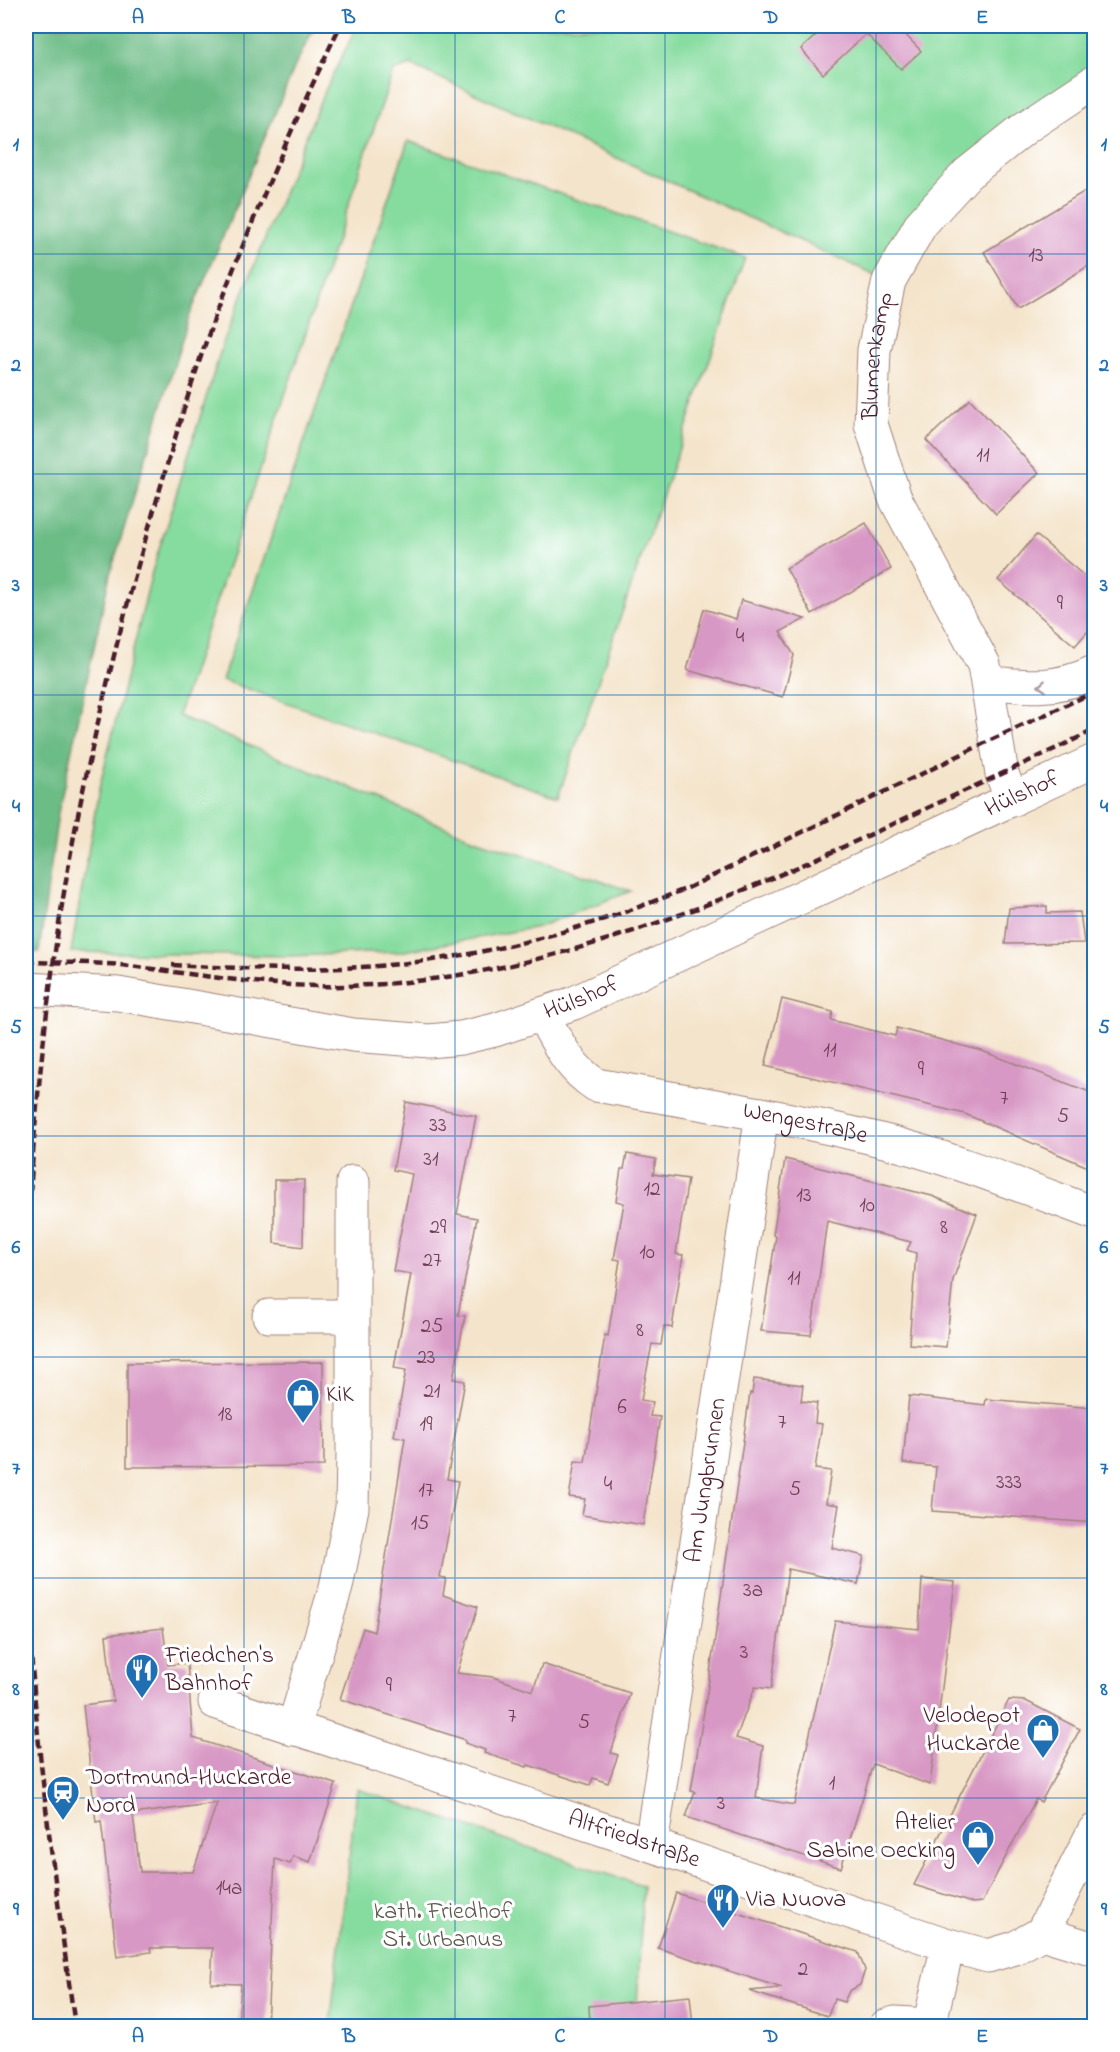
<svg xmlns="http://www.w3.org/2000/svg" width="1120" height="2052" viewBox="0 0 1120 2052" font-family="'Indie Flower',sans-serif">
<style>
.green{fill:#86dc9f;stroke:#687e65;stroke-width:1.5}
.forest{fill:#6cbc86;stroke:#5b6e58;stroke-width:1.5}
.building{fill:#d898c5;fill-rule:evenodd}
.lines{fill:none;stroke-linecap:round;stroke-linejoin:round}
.minor-casing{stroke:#9f827b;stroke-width:35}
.major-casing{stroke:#9f827b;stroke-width:35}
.minor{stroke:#fff;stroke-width:33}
.major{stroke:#fff;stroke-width:33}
.rail{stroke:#4a1f2b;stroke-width:4.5;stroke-dasharray:9 4.5;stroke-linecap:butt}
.oneway{stroke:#ae9aa0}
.grid{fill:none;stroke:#1f6fb2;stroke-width:1.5;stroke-opacity:0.55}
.labels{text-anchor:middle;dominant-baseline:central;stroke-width:6;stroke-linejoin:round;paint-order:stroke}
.number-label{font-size:21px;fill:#6e3d52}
.street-label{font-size:24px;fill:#4a1f2b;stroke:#fff}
.poi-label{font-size:24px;fill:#4a1f2b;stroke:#fff;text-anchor:start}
.park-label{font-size:24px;fill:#5c584e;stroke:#fff}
.neatline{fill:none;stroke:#1f6fb2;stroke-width:2}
.grid-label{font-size:20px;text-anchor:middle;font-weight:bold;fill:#1f6fb2}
</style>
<rect width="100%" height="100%" fill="#fff"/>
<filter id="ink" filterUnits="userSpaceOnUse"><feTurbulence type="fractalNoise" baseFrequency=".0167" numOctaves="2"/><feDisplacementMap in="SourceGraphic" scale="12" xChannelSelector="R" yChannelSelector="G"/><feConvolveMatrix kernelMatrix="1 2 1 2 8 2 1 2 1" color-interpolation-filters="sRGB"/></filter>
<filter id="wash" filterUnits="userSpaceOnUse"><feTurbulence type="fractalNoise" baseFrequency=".008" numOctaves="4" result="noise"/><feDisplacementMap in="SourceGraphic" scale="24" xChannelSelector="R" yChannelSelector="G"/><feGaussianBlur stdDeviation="1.35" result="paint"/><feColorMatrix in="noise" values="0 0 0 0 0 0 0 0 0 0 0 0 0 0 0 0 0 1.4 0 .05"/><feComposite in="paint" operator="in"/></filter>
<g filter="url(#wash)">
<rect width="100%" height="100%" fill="#f4e4cb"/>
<!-- green -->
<g class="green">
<polygon points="357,26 1094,26 1094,82 1026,127 889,281 411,65 393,71 178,716 472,838 631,891 538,927 399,952 288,956 71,952 99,789 152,572 223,343 322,97"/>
<polygon points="408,141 745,258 558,797 222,680"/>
<polygon points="357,1789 643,1886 636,2026 330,2026"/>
</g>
<!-- forest -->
<polygon class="forest" points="26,26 315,26 295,66 189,317 110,574 58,813 39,952 26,952"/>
<g id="blocks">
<!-- building -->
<g class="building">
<polygon points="826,26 897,26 921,51 901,69 866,34 823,74 801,49"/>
<polygon points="1095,185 1095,262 1018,309 984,252"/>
<polygon points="970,399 1039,473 996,514 926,440"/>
<polygon points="866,523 891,569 812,614 786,568"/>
<polygon points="1036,535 1095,585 1095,623 1075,646 998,580"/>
<polygon points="741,600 805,619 780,632 794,655 783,697 687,670 704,609 736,619"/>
<polygon points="1047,906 1047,913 1080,912 1084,943 1005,944 1009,908"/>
<polygon points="782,999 833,1012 831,1020 895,1036 897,1028 982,1051 1095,1094 1095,1170 965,1114 765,1066"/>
<polygon points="406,1102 476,1116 457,1214 477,1218 458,1315 465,1316 453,1379 465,1381 447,1479 458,1481 440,1577 446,1578 443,1595 478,1607 457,1673 493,1677 533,1691 542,1664 630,1693 611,1753 618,1755 608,1783 593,1778 590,1785 528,1765 527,1767 484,1753 485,1750 465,1743 466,1740 340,1699 363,1628 374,1632 405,1438 394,1436 406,1370 394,1368 411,1274 393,1271 412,1174 393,1170"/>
<polygon points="627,1154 656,1159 653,1174 688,1179 676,1254 683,1255 672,1328 664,1326 661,1345 652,1344 641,1400 653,1402 650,1416 660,1417 643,1525 582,1515 585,1499 569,1497 575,1461 585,1462 605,1335 608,1336 620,1260 614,1259 624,1203 616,1201 621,1169 624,1169"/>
<polygon points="785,1159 932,1196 977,1214 953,1280 946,1347 909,1344 916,1253 907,1250 911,1242 827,1221 811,1335 761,1331 776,1236 773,1235"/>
<polygon points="274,1180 304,1180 303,1247 274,1243"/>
<polygon points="323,1362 324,1466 127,1467 127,1363"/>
<polygon points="754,1379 803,1385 801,1401 817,1403 815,1423 822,1424 815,1469 831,1471 826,1503 839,1505 832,1548 864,1556 858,1584 788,1569 771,1689 755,1687 736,1738 763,1746 756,1798 794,1805 835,1621 919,1629 922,1579 955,1582 930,1785 873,1764 841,1868 686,1817 695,1792 691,1791 709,1680 750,1393 752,1394"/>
<polygon points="909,1396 985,1405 986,1399 1095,1408 1095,1523 932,1511 936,1467 903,1463"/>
<path d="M163,1628l5,37 19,-2 6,75 143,46 -26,78 -17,-6 -3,8 -15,-5 -8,167h-29l3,-42 -30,-1 2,-35h-63l1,4 -34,5 -16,-136 -5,1 -13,-117 30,-4 -7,-66zM217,1803l-24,69h-53l-7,-58z"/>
<polygon points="1009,1700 1026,1701 1080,1729 1041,1802 1036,1799 982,1902 972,1903 914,1885"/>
<polygon points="676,1893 858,1952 865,1970 860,1985 849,1991 844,2002 834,1999 828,2016 749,1991 782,1988 658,1948"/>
<polygon points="690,1996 693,2026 590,2026 589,2006"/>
</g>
</g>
</g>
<g filter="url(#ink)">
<use href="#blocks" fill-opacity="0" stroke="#9f827b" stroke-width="1.5"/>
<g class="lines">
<defs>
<g id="minor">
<path d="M988,682c39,5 70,8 106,-10"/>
<path id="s1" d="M1012,800l-10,-26 -18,-109 -89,-167 -24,-74 3,-74 15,-69 32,-57 46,-50 59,-47 68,-45"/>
<path id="s2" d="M542,1014c16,29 26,53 54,71 101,18 202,33 300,59 68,19 133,45 198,69"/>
<polyline points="269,1316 352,1316"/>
<path id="s3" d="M215,1702l436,143 297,100 40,11 27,-8 27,-15"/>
<polyline points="293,1729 336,1587 352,1508 353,1454 353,1182"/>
<path id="s4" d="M651,1845l111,-731"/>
<polyline points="886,2026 895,2023 929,2025"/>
<polyline points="929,2026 948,1945"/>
</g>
<g id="major">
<path id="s5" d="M26,989l92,5 235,41 76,6 32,-3 34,-8 79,-27 520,-242"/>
<polyline points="1094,1831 1042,1933 1094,1949"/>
</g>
</defs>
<!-- minor casing -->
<use href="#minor" class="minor-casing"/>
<!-- major casing -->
<use href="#major" class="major-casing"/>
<!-- minor -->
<use href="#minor" class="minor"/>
<!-- major -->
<use href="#major" class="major"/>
<!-- rail -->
<g class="rail">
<path d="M26,962c31,1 64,0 95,3 75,9 148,23 224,21 193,-5 373,-81 546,-161 68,-32 136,-62 203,-95"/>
<path d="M172,965c56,3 113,5 169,3 121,-4 238,-35 349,-81l305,-149 99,-46"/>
<path d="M26,1261c8,-154 24,-309 55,-461 20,-97 44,-192 72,-287 21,-72 42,-145 69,-215 36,-92 75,-183 118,-272"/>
<path d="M26,1550c4,160 27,318 49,476"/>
</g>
</g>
<!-- one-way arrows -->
<defs><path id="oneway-chevron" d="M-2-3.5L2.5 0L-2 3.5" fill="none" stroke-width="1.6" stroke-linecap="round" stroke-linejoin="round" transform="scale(1.5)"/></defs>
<use class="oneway" href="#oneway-chevron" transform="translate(1042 686) rotate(176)"/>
</g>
<!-- grid -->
<path class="grid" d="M244,26v2000M455,26v2000M665,26v2000M876,26v2000M26,254h1068M26,474h1068M26,695h1068M26,916h1068M26,1136h1068M26,1357h1068M26,1578h1068M26,1798h1068"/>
<!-- icons -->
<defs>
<symbol id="shop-pin" viewBox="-11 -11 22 30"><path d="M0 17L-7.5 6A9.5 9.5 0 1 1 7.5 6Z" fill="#1f6fb2" stroke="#fff"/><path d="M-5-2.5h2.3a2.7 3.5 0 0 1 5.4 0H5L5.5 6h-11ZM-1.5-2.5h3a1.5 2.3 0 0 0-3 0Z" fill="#fff"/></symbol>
<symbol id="restaurant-pin" viewBox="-11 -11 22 30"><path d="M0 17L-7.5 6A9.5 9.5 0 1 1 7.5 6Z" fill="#1f6fb2" stroke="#fff"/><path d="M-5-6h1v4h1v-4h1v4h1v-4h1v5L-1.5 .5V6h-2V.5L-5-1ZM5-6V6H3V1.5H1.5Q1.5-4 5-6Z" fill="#fff"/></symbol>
<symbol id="station-pin" viewBox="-11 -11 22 30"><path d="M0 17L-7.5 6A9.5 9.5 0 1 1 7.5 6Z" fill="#1f6fb2" stroke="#fff"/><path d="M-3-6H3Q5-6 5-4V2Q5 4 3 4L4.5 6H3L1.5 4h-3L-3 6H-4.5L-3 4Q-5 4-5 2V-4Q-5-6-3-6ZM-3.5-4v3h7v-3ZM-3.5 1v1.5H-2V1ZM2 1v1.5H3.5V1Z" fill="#fff"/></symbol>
</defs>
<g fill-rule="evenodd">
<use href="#shop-pin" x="284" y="1376" width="38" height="52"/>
<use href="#restaurant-pin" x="123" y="1651" width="38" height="52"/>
<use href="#shop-pin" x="1024" y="1711" width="38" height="52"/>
<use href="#station-pin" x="44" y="1773" width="38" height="52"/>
<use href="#shop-pin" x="959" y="1818" width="38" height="52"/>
<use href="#restaurant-pin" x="704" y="1881" width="38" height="52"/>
</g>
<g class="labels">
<!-- number labels -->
<g class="number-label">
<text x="1036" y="256">13</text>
<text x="983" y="456">11</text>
<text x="1060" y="604">9</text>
<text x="740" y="637">4</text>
<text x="830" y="1051">11</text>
<text x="921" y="1070">9</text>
<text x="1004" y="1099">7</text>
<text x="1063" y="1117">5</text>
<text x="438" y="1126">33</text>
<text x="431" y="1160">31</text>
<text x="652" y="1190">12</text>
<text x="804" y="1196">13</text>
<text x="867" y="1206">10</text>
<text x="438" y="1228">29</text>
<text x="944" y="1228">8</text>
<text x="647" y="1253">10</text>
<text x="432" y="1261">27</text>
<text x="794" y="1279">11</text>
<text x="432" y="1327">25</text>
<text x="640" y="1331">8</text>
<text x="426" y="1358">23</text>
<text x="432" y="1392">21</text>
<text x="622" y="1408">6</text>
<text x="225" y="1415">18</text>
<text x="782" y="1423">7</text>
<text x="426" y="1425">19</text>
<text x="1009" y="1483">333</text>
<text x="608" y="1485">4</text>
<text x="795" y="1490">5</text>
<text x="426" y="1491">17</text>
<text x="420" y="1524">15</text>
<text x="753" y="1591">3a</text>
<text x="744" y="1653">3</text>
<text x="389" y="1686">9</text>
<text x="512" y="1717">7</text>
<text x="584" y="1723">5</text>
<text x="832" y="1784">1</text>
<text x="721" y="1804">3</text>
<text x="229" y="1889">14a</text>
<text x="803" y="1970">2</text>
</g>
<!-- street labels -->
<g class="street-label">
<text stroke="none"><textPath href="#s1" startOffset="474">Blumenkamp</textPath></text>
<text stroke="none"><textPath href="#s5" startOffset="1052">Hülshof</textPath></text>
<text stroke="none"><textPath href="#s5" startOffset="566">Hülshof</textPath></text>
<text stroke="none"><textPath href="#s2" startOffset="303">Wengestraße</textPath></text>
<text stroke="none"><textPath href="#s4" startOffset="369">Am Jungbrunnen</textPath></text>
<text stroke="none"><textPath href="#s3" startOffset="441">Altfriedstraße</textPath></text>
</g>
<!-- poi labels -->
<g class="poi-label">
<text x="326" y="1395">KiK</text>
<text x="165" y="1656">Friedchen's<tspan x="165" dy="28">Bahnhof</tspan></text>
<text x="1020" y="1716" text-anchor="end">Velodepot<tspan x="1020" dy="28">Huckarde</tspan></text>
<text x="86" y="1778">Dortmund-Huckarde<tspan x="86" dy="28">Nord</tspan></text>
<text x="955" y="1823" text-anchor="end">Atelier<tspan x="955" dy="28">Sabine Oecking</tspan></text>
<text x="746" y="1900">Via Nuova</text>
</g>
<!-- park labels -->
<g class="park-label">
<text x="443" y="1912">kath. Friedhof<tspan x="443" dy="28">St. Urbanus</tspan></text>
</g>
</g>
<!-- margin -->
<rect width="1120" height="2052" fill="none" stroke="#fff" stroke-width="66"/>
<rect x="33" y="33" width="1054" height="1986" class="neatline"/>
<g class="grid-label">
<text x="138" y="23">A</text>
<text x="349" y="23">B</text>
<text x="560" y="23">C</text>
<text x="771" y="23">D</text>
<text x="982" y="23">E</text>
<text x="16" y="150">1</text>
<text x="1104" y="150">1</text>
<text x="16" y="371">2</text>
<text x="1104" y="371">2</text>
<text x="16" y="591">3</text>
<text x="1104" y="591">3</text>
<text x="16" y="812">4</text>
<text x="1104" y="812">4</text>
<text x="16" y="1033">5</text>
<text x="1104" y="1033">5</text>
<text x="16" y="1253">6</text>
<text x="1104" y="1253">6</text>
<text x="16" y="1474">7</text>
<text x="1104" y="1474">7</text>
<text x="16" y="1695">8</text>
<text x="1104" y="1695">8</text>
<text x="16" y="1915">9</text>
<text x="1104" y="1915">9</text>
<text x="138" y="2042">A</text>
<text x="349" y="2042">B</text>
<text x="560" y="2042">C</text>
<text x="771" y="2042">D</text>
<text x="982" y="2042">E</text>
</g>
</svg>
